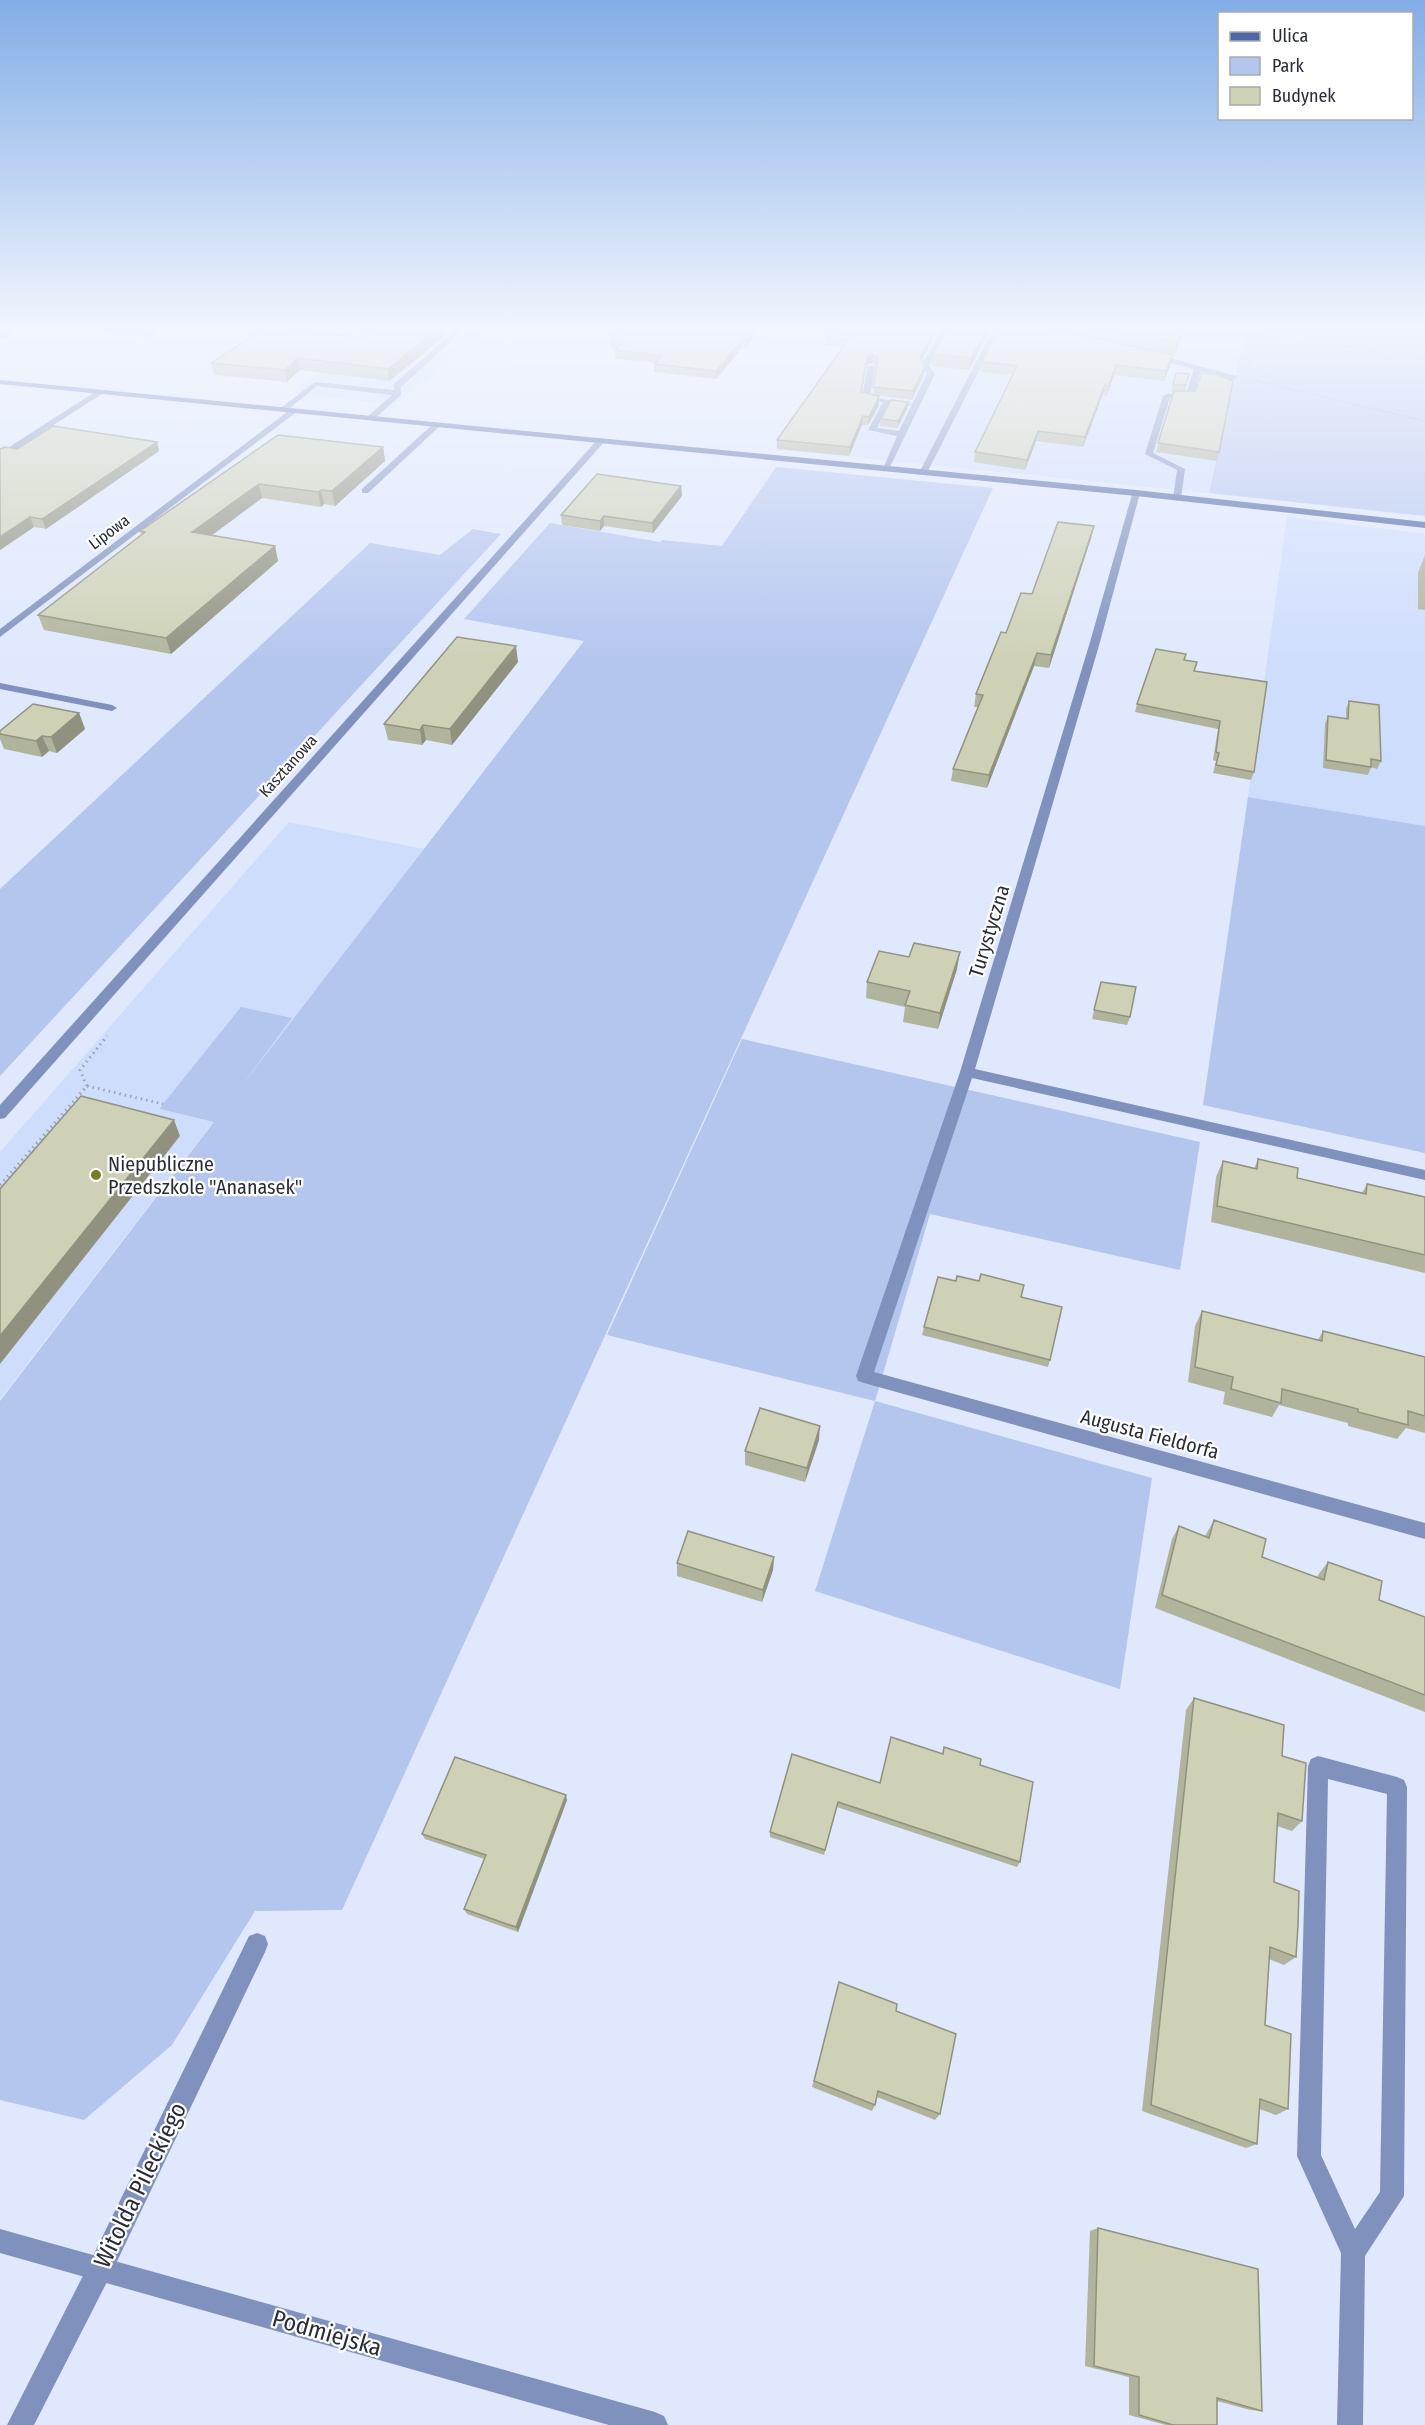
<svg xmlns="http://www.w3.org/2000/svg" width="1425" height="2425" viewBox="0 0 1425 2425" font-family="'Fira Sans Condensed',sans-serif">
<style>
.built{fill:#cfddfd}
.green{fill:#b4c5ee}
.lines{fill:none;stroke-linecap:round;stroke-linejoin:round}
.path-far1{stroke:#9ba2b3;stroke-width:2;stroke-dasharray:1 2;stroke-linecap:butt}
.path{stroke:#9ba2b3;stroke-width:3;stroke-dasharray:1.5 4;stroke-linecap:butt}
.lane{fill:#8091be;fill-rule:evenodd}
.street{fill:#8091be;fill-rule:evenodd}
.secondary{fill:#4f66a7;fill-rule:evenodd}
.wall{fill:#b1b49c;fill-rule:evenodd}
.shaded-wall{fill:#90927f}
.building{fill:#ced1b5;stroke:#90927f;stroke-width:1.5}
.poi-dot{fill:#797d26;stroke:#fff;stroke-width:2}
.labels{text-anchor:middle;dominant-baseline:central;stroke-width:4.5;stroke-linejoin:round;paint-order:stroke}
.far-street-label{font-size:16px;fill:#282c36;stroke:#fff}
.street-label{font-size:20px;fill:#282c36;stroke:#fff}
.poi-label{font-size:20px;fill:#282c36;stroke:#fff;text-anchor:start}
.near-street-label{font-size:24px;fill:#282c36;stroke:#fff}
</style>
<rect width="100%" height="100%" fill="#dfe8fd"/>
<!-- built -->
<g class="built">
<polygon points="382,327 489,327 395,405 293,393"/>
<polygon points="863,327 1246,327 1209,493 774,449"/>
<polygon points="1287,517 1425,534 1425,826 1248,797"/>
<polygon points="289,822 424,849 0,1399 0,1152"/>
</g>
<!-- green -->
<g class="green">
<polygon points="1246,327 1425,327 1425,516 1209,493"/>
<polygon points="776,467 993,488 342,1910 255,1911 172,2045 84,2120 0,2100 0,1401 214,1122 160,1109 163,1104 241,1007 292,1018 240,1088 584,641 464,619 550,523 660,542 662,540 722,546"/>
<polygon points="473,529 501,534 0,1076 0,889 370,543 440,555"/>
<polygon points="1248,797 1425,826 1425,1153 1203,1105"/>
<polygon points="742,1039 1200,1142 1180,1270 930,1214 875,1401 1152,1478 1120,1689 815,1591 875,1401 607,1335"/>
</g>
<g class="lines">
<!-- path-far1 -->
<g class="path-far1">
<polyline points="1255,335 1425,357"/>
<polyline points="1249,365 1257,327"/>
<polyline points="1256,381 1425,421"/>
</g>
<!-- path -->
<g class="path">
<polyline points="87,1086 80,1070 107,1036"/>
<polyline points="0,1185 87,1086 163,1104"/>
</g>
<!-- lane -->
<g class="lane">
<polygon points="459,327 467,327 401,387 401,395 373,420 366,418 392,395 317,386 285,412 278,410 315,382 394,390 394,384"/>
<polygon points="943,327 950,327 929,366 935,374 889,469 882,471 897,436 868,430 883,402 862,399 867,367 871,365 875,367 870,397 912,404 908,406 889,404 877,428 899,431 927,374 921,366"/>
<polygon points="1198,366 1202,368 1192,398 1170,398 1153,453 1185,469 1181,498 1177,501 1173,498 1177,470 1145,454 1163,396 1167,394 1186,394 1194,368"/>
<polygon points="434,423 441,425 368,493 362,493 362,489"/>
<polygon points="0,683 112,705 117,708 112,711 0,689"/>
<polygon points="257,1933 265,1936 268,1944 265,1952 109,2278 34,2425 7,2425 91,2260 249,1936"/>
</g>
<!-- street -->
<g class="street">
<polygon points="994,327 1001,327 927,473 920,475 919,473"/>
<polygon points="1152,353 1236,376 1237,378 1233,380 1149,357"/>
<polygon points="98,390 105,392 0,459 0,453"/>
<polygon points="291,409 298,411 0,637 0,629"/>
<polygon points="598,439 605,441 5,1118 0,1119 0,1105"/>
<polygon points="1133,491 1140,493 1100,642 975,1069 1425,1170 1425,1180 972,1078 874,1372 1425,1523 1425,1539 864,1383 858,1381 856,1376 960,1072 1090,642"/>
<path d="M1318,1756l79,21 7,3 3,7 -3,409 -39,60 -2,169h-26l4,-172 -44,-97 11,-390 3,-7zM1328,1779l59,15 -7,398 -25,37 -34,-74z"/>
<polygon points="0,2229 655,2412 664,2416 668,2425 609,2425 0,2253"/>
</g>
<!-- secondary -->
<polygon class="secondary" points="0,380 1136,490 1425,522 1425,528 1136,496 0,384"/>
</g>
<!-- wall -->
<g class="wall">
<polygon points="0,327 3,339 0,339"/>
<polygon points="71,327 164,327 148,337"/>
<polygon points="622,327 761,327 746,348 742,348 716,379 654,372 655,363 615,359 615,350 617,348 610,347 610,339"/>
<path d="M834,327l88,33 2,14 -12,26 -37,-5 4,10 -11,20h-6l-13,31 -72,-7v-9l66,-93 -18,-2 1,-8zM872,363l4,3 -3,29 -11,-3 4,-27z"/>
<polygon points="1000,327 1185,327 1174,356 1172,356 1171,364 1164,381 1114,375 1106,397 1103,394 1083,447 1036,441 1025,470 974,462 975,452 1013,375 981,372 982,362"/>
<polygon points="988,334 969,370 932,366 933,354"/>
<polygon points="286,335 363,338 445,336 389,381 300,370 287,382 214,375 211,363"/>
<polygon points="1176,373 1189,374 1185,391 1219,452 1217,461 1156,452 1174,392 1171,392"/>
<polygon points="908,402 907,409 897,428 880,426 881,419"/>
<polygon points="278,435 383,447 385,461 335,506 324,504 321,507 262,498 212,535 275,546 278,561 171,654 44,630 38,615 141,535 140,531"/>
<polygon points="0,449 17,449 159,451 46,529 34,527 0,550"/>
<polygon points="681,486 682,496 653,533 604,526 600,531 562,525 561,515"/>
<polygon points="1091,538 1049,668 1034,666 987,788 951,781 953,769 978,707 974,707 976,694 1006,633 1032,594"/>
<polygon points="1425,555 1425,610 1418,609 1418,573"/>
<polygon points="1184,660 1194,671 1254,772 1251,780 1213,773 1216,761 1213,760 1218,729 1135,712 1137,704"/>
<polygon points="518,662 452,745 426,740 422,745 388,740 384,724"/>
<polygon points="1349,701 1381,761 1377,769 1371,767 1368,775 1323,768 1325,724 1328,716 1346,719 1346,709"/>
<polygon points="79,713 85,729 57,753 49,751 42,757 4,749 0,739 0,731"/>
<polygon points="957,969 938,1029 903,1022 905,1007 866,998 867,982"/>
<polygon points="1101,982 1130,1017 1127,1025 1092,1019"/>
<polygon points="1258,1159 1297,1178 1362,1193 1367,1184 1425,1197 1425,1273 1211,1222 1216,1177 1223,1161 1254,1169"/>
<polygon points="1021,1297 1050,1360 1048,1367 922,1335 924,1327"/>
<polygon points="1202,1311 1318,1340 1323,1331 1425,1357 1425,1433 1406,1428 1397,1439 1348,1426 1348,1423 1279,1405 1272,1417 1223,1404 1225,1392 1188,1382 1195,1326"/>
<polygon points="819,1440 805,1482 745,1465 745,1451"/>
<polygon points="1214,1520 1262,1557 1317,1577 1318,1575 1328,1562 1379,1600 1425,1617 1425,1712 1155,1608 1172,1539 1179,1526 1205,1536"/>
<polygon points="774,1557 773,1570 762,1602 677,1576 677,1563"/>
<polygon points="1194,1698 1282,1756 1302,1821 1292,1831 1277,1826 1274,1882 1296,1957 1284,1965 1269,1959 1265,2025 1288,2109 1276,2115 1259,2109 1257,2144 1246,2148 1142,2111 1186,1710"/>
<polygon points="944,1747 980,1765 1020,1862 1017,1867 837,1807 824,1855 770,1837 770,1832 880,1783 942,1753"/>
<polygon points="567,1800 518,1932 467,1914 464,1909 484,1859 425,1839 422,1834"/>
<polygon points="839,1982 896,2011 940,2114 935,2120 877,2097 875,2105 872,2111 812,2087"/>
<polygon points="1098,2228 1262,2411 1250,2410 1217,2401 1217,2425 1166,2425 1129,2415 1129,2377 1085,2366 1090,2231"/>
</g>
<!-- shaded-wall -->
<g class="shaded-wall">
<polygon points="0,327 23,327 3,339"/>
<polygon points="145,327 164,327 148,337"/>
<polygon points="440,327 444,327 445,336 389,381 388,369"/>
<polygon points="756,327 761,327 746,348 746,340"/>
<polygon points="937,327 940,327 919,365 920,357"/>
<polygon points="987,327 989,327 988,334 969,370 971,358"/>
<polygon points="1183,327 1185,327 1184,330 1174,356 1177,342"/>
<polygon points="742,340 742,348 716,379 716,371"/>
<polygon points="873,355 872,363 866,365 860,400 867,357"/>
<polygon points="1173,355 1171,364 1164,381 1166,371"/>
<polygon points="298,358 300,370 287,382 285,370"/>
<polygon points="1116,365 1114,375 1106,397 1108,387"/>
<polygon points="925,366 924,374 912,400 913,391"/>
<polygon points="1105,384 1103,394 1083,447 1085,437"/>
<polygon points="879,396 879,405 868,425 869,417"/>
<polygon points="908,402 907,409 897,428 898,421"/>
<polygon points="863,416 862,425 849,456 850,447"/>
<polygon points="1038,431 1036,441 1025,470 1027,460"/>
<polygon points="157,442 159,451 46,529 42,519"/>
<polygon points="383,447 385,461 335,506 332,491"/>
<polygon points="259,484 262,498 196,547 192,532"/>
<polygon points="681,486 682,496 653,533 652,523"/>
<polygon points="321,490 324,504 321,507 318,492"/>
<polygon points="604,516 604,526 600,531 600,521"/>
<polygon points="30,517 34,527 0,550 0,537"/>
<polygon points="1094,526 1091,538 1049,668 1051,655"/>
<polygon points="275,546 278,561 171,654 166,638"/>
<polygon points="516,646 518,662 452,745 450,729"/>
<polygon points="1037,653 1034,666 987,788 989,775"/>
<polygon points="79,713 85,729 57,753 51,737"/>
<polygon points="423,725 426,740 422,745 420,730"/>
<polygon points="42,736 49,751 42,757 36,741"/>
<polygon points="960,952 957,969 938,1029 940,1013"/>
<polygon points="174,1120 180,1136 0,1364 0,1336"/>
<polygon points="820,1426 819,1440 805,1482 807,1468"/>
<polygon points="774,1557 773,1570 762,1602 763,1590"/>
<polygon points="566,1795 567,1800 518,1932 516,1927"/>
</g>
<!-- building -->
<g class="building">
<polygon points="377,327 440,327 388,369 298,358 285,370 211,363 259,332 286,335 295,329 363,338"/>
<polygon points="622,327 756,327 746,340 742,340 716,371 654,364 662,356 615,350 624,341 610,339"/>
<polygon points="834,327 937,327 920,357 925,366 913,391 873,387 878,358 873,355 867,357 861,392 879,396 869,417 863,416 850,447 777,440 848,340 826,337"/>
<polygon points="948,327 987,327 971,358 933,354"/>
<polygon points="1000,327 1042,327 1173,355 1166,371 1116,365 1108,387 1105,384 1085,437 1038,431 1027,460 975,452 1017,366 982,362"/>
<polygon points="1105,327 1183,327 1177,342"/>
<polygon points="1176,373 1189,374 1186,385 1173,385"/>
<polygon points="1202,373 1219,375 1233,381 1219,452 1158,443 1174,391 1195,391"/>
<polygon points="891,400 908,402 898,421 881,419"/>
<polygon points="53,426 157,442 42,519 30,517 0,537 0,449 5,447 17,449"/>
<polygon points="278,435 383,447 332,491 321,490 318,492 259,484 192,532 275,546 166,638 38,615 145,532 140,531"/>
<polygon points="597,474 681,486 652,523 604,516 600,521 561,515"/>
<polygon points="1058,522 1094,526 1051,655 1037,653 989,775 953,769 983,695 976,694 1001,632 1006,633 1021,593 1032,594"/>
<polygon points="457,637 516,646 450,729 423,725 420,730 384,724"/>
<polygon points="1156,649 1186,654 1184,660 1197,662 1194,671 1267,682 1254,772 1216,765 1219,753 1216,752 1220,721 1137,704"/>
<polygon points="1349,701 1379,705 1381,761 1371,759 1371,767 1326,760 1328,716 1348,719"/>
<polygon points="33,704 79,713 51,737 42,736 36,741 0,734 0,731"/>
<polygon points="914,943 960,952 940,1013 905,1005 910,991 867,982 879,951 909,957"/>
<polygon points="1101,982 1136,987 1130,1017 1094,1010"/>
<polygon points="81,1096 174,1120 0,1336 0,1189"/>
<polygon points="1258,1159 1298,1168 1297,1178 1366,1194 1367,1184 1425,1197 1425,1255 1217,1206 1223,1161 1257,1169"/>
<polygon points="981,1274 1024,1285 1021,1297 1062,1307 1050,1360 924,1327 938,1277 956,1281 957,1276 979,1281"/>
<polygon points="1202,1311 1322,1341 1323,1331 1425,1357 1425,1416 1408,1411 1408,1425 1358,1412 1358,1409 1282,1389 1281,1403 1231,1389 1233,1377 1195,1367"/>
<polygon points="760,1408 820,1426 807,1468 745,1451"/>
<polygon points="1214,1520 1266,1539 1262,1557 1324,1580 1328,1562 1382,1581 1379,1600 1425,1617 1425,1695 1162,1595 1179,1526 1209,1538"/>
<polygon points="688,1531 774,1557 763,1590 677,1563"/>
<polygon points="1194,1698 1284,1725 1282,1756 1306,1763 1302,1821 1278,1813 1274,1882 1299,1891 1298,1925 1296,1957 1270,1947 1265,2025 1291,2034 1288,2109 1260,2099 1257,2144 1151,2105"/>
<polygon points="891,1737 943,1754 944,1747 981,1759 980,1765 1033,1782 1020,1862 838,1802 825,1850 770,1832 792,1754 880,1783"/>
<polygon points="455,1757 566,1795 516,1927 464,1909 486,1855 422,1834"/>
<polygon points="839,1982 897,2004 896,2011 956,2034 940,2114 878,2091 875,2105 814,2081"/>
<polygon points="1098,2228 1258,2269 1262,2411 1217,2398 1217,2425 1173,2425 1139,2415 1139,2377 1094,2366"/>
</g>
<!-- sky -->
<linearGradient id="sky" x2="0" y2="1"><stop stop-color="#82ade6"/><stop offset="0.49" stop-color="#f1f5fe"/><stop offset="1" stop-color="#f1f5fe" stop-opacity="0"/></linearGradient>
<rect width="1425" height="667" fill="url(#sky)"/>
<!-- markers -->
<circle class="poi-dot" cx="96" cy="1175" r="6"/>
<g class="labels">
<!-- far-street labels -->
<g class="far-street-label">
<text transform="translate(109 532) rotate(-37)">Lipowa</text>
<text transform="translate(288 766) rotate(-48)">Kasztanowa</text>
</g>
<!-- street labels -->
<g class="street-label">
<text transform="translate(989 931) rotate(-73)">Turystyczna</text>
<text transform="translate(1150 1434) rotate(15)">Augusta Fieldorfa</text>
</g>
<!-- poi labels -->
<g class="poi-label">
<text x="108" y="1164">Niepubliczne<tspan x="108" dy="23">Przedszkole "Ananasek"</tspan></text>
</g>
<!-- near-street labels -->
<g class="near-street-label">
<text transform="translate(140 2185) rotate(-64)">Witolda Pileckiego</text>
<text transform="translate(327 2333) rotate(16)">Podmiejska</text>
</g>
</g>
<!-- legend -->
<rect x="1218" y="12" width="195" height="108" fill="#ffffff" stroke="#a9abaf" stroke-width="1.5"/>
<rect x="1230" y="32" width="30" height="9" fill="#4f66a7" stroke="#a9abaf" stroke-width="1.5"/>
<text x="1272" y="42" font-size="18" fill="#282c36">Ulica</text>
<rect x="1230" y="57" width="30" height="18" fill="#b4c5ee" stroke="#a9abaf" stroke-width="1.5"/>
<text x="1272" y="72" font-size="18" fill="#282c36">Park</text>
<rect x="1230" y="87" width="30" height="18" fill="#ced1b5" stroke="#a9abaf" stroke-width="1.5"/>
<text x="1272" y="102" font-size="18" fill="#282c36">Budynek</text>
</svg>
